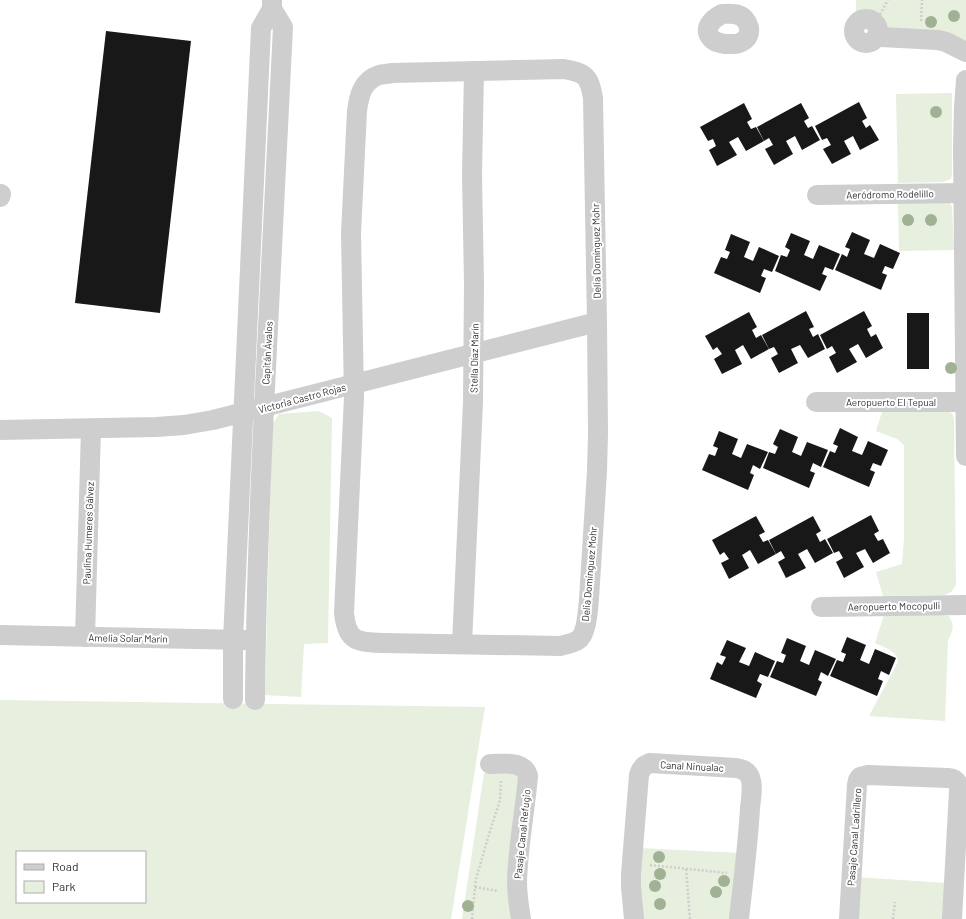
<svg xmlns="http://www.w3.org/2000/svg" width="966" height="919" viewBox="0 0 966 919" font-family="Barlow,sans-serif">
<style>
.green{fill:#e7efde;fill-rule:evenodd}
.building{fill:#181818}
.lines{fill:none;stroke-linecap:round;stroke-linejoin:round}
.path{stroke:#cecece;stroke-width:2.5;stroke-dasharray:2 2;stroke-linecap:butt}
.minor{stroke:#cecece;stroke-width:20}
.tree{fill:#a1b193}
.labels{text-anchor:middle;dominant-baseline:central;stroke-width:4;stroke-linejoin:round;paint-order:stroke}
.street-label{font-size:10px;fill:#313131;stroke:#fff}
</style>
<rect width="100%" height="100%" fill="#fff"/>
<!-- green -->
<g class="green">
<path d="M856,0h110v47l-83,-15c-1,-16 -13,-20 -27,-18z"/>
<polygon points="952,93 952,174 951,179 943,182 898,183 896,94"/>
<polygon points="950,202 952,207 954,250 899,251 898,203"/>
<polygon points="883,409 948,410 953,415 954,421 956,585 951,592 944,595 883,596 876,572 902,564 904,538 904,445 897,439 876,431"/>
<polygon points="319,411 332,418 328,643 304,644 301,697 265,695 272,425 279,414"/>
<path d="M884,615h57l8,1c6,11 4,14 -1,24l-3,81 -76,-5 29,-54c0,-11 -15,-15 -23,-19z"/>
<path d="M0,700l485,7 -34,212h-451zM17,852h128v50h-128z"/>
<polygon points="512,770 520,774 515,919 462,919 484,773"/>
<polygon points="639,848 741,853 732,919 638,919"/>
<polygon points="856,877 947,883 945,919 853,919"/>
</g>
<!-- building -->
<g class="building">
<polygon points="106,31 191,41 160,313 75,303"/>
<polygon points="859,102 867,118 862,121 866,128 870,125 879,140 860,150 853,136 844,141 851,154 832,164 823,149 831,145 827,138 822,140 815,126"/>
<polygon points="744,103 752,119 747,122 751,129 756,127 764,141 746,151 738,137 729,142 737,155 717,166 709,150 716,146 713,139 708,141 700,127"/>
<polygon points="801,103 809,118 804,121 808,128 812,126 820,140 802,150 795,136 786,141 793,154 774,165 765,149 773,145 769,138 764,141 757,127"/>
<polygon points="852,232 870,240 864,254 874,258 880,244 900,253 893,269 885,266 882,273 887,275 881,290 835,270 842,254 847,257 850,249 845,247"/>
<polygon points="791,233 810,241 804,255 813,259 819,245 840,254 833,270 825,267 822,274 827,276 820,291 775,271 781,255 787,257 790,250 785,247"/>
<polygon points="731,234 750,242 744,257 753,261 759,247 779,256 772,272 764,269 761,276 766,278 760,293 714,273 721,257 727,259 730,252 725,250"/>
<polygon points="806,311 814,327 809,329 813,337 818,334 825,349 808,358 800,345 791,349 798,363 779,373 771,358 778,354 774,347 769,349 762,335"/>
<polygon points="864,311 872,326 867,329 871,337 876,334 883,348 866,358 858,344 849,349 857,362 837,373 829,357 836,353 832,346 827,349 820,335"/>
<polygon points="749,312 757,327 752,330 756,338 761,335 769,349 751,359 743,345 735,350 742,364 722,374 714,359 722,354 717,347 713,350 705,336"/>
<rect x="907" y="313" width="22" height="56"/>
<polygon points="840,428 858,437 852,451 862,455 868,441 888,450 881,466 873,463 870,470 875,472 869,487 823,467 830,451 835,453 838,446 833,444"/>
<polygon points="780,429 798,437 792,452 801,456 807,442 828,450 821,467 813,463 810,471 815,473 809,488 763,468 769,452 775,454 778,447 773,444"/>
<polygon points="719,431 738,439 732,454 741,458 747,444 768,452 760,469 753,465 750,473 754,475 748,490 702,470 709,454 715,456 718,448 713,446"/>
<polygon points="871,515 879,531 874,534 878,541 883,539 890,553 873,563 865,549 856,553 864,567 844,578 836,562 843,558 839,551 834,553 827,539"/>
<polygon points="756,516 765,532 759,535 763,542 768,540 776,554 758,564 750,550 742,555 749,568 729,579 721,563 729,559 724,552 720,555 712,540"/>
<polygon points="813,516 821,531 816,534 820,542 825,539 833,553 815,563 807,549 798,554 806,568 786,578 778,562 785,558 781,551 776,554 769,540"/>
<polygon points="847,637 866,645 860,660 869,664 875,649 896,658 889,675 881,671 878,679 883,681 877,696 830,676 837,660 843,662 846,654 841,652"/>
<polygon points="787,638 806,646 800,661 809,665 815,650 836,659 828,676 821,672 818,680 822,682 816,696 770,677 777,661 783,663 786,655 781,653"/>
<polygon points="727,640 746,648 739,662 749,666 755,652 775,661 768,677 760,674 757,681 762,684 756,698 710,679 717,662 722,665 726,657 720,655"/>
</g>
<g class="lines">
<!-- path -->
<g class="path">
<polyline points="878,18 888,0"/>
<polyline points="921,21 922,0"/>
<polyline points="650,865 727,873"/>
<polyline points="686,869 690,919"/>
<polyline points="475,887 498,891"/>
<polyline points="472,919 475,887 476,879 490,831 500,800 501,781"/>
<polyline points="893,919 895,902"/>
</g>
<!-- minor -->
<g class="minor">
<path d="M722,14c5,0 11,-1 16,1 11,3 16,20 5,26 -5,4 -12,3 -18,3 -4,-1 -8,-1 -12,-4 -12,-10 -1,-21 9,-26z"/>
<circle cx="866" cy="31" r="12"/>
<polyline points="877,36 881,37 938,40 946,42 966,52"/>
<path d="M564,69c22,4 25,7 29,29l4,224 1,111 -1,38 -8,128c-1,10 -2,35 -11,41 -6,4 -12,4 -18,6l-177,-3c-26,-1 -36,-1 -39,-30l10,-216 -3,-164 6,-122c2,-15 5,-30 22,-36 4,-1 9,-1 13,-2z"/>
<polyline points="966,80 964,107 963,148 966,456"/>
<polyline points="817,195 963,193"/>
<polyline points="0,197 1,194"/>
<polyline points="816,402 965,402"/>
<polyline points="0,430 156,427 184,425 213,420 597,322"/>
<polyline points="821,607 966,605"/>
<polyline points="0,635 245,640"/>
<polyline points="85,637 91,429"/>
<polyline points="462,644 473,402 474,283 472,175 474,71"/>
<polyline points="233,699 233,640 261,28 272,9 272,0"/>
<path d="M255,700c1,-117 6,-235 12,-352 5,-107 10,-214 16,-321l-11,-18"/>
<path d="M490,764c13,0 34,-4 38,12 -3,35 -10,70 -11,106 0,12 2,25 4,37"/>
<path d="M634,919l-3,-32v-13l8,-99 2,-5 3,-4 6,-3 86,5c5,1 10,2 13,7 5,9 2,23 1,33 -2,37 -7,74 -11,111"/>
<path d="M849,919l8,-134 1,-5 2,-3 8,-2 80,3c9,1 11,5 11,13l-7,128"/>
</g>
</g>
<!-- trees -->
<g class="tree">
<circle cx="954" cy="16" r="6"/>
<circle cx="931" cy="22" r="6"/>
<circle cx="936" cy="112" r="6"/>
<circle cx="908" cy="220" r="6"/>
<circle cx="931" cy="220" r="6"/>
<circle cx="951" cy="368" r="6"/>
<circle cx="659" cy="857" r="6"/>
<circle cx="660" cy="874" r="6"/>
<circle cx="724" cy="881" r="6"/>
<circle cx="655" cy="886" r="6"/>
<circle cx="716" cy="892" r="6"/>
<circle cx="660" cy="904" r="6"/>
<circle cx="468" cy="906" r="6"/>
</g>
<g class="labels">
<!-- street labels -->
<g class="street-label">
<text transform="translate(890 194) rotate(-1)">Aeródromo Rodelillo</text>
<text transform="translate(596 251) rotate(-91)">Delia Domínguez Mohr</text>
<text transform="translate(267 353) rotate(-87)">Capitán Ávalos</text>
<text transform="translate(474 358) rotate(-89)">Stella Díaz Marín</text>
<text transform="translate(302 398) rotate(-15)">Victoria Castro Rojas</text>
<text x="891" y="402">Aeropuerto El Tepual</text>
<text transform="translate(88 533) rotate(-88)">Paulina Humeres Gálvez</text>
<text transform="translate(589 574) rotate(-85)">Delia Domínguez Mohr</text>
<text transform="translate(894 606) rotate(-1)">Aeropuerto Mocopulli</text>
<text transform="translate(128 638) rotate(1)">Amelia Solar Marín</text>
<text transform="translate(692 766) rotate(3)">Canal Ninualac</text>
<text transform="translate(522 834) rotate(-84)">Pasaje Canal Refugio</text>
<text transform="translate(854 837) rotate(-86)">Pasaje Canal Ladrillero</text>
</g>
</g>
<!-- legend -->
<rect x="16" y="851" width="130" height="52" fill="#ffffff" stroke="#adadad"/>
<rect x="24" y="864" width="20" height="6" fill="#cecece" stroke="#adadad"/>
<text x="52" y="871" font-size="12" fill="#313131">Road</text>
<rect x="24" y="881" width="20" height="12" fill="#e7efde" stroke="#adadad"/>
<text x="52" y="891" font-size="12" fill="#313131">Park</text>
</svg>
